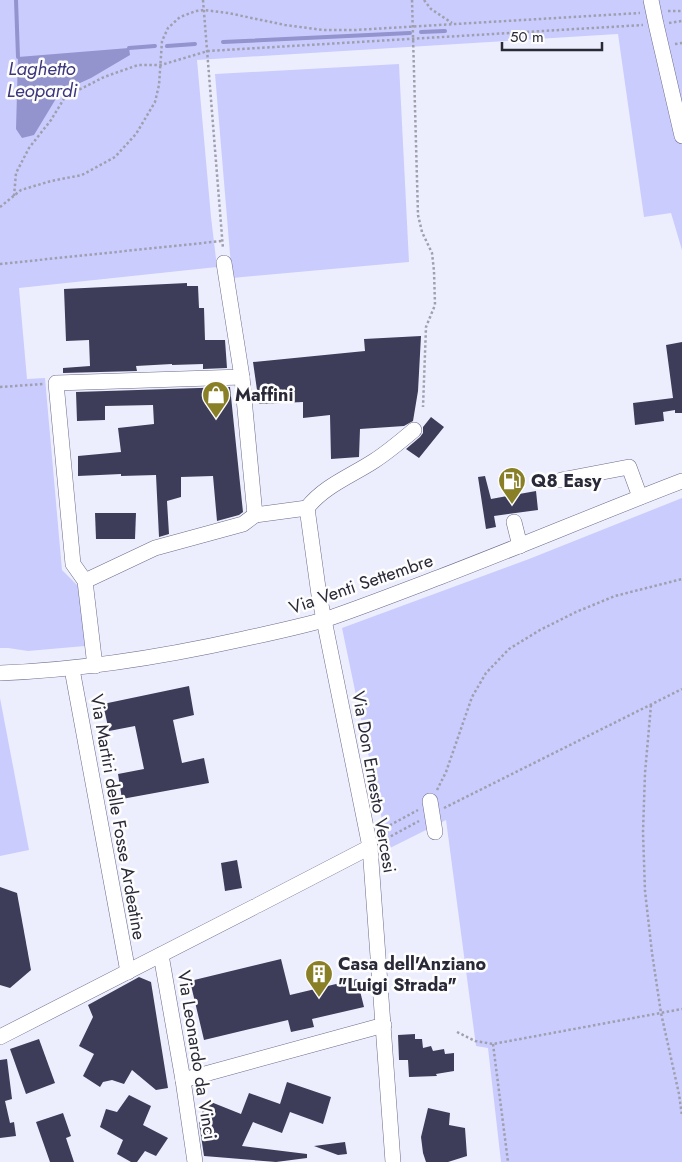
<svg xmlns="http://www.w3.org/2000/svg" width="682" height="1162" viewBox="0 0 682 1162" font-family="Jost,sans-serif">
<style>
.green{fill:#caccfe}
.water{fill:#9393ce}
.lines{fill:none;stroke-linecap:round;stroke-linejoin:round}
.stream{stroke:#9393ce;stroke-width:4}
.building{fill:#3d3d5a}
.minor-casing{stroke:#6a6b8b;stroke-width:16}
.path{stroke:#9f9fae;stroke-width:2.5;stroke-dasharray:2.5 2.5;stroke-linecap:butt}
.minor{stroke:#fff;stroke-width:15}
.labels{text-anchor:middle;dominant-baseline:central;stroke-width:5;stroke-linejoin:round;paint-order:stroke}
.poi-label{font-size:18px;font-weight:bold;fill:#292937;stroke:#fdfdfd;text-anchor:start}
.street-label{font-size:18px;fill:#292937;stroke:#fdfdfd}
.water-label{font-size:19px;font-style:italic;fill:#3c367c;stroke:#fdfdfd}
</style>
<rect width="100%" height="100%" fill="#edeefd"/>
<!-- green -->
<g class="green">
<polygon points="0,0 682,0 682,250 671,213 644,217 618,34 197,60 211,217 217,267 19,288 27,379 45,378 62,570 79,587 85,646 28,651 8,648 0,648"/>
<polygon points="399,64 409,262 232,278 215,74"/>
<polygon points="682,498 682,1162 501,1162 488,1048 476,1046 446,820 388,849 342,628 529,559"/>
<polygon points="0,698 29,850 0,856"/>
</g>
<!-- water -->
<polygon class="water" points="129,48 130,55 91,78 69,88 57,97 34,135 22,138 16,129 18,57"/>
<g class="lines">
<!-- stream -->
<g class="stream">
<polyline points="16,0 18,57"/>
<polyline points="421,32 445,31"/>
<polyline points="223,42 410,33"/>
<polyline points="167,46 195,44"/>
<polyline points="129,48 155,46"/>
</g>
</g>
<!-- building -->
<g class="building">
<polygon points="187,283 187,286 198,286 199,308 204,308 205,340 225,340 227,368 203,369 203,364 172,365 172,364 136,366 137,371 63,373 63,368 90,366 89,340 66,341 64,289"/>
<polygon points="421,336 418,391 413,421 404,426 360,429 359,457 331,459 330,415 303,418 303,402 259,404 253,362 365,351 364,339"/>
<polygon points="682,342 682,413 675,413 675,410 663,412 664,421 635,425 633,403 673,398 666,345"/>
<polygon points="230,387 243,512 239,515 217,521 213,476 181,477 181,497 167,501 169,534 159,537 156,475 121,476 121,474 78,476 78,456 121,452 118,428 154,424 153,405 105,406 105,420 77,421 76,392"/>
<polygon points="431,417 444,427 419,458 406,449 420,437 423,433 423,427"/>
<polygon points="485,476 491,499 536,491 538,510 494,516 496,527 486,529 478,477"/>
<polygon points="95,513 136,513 135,539 96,539"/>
<polygon points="189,686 194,715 173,720 182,763 204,758 209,783 122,799 118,774 144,769 135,726 109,731 103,704"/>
<polygon points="237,860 242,888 225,891 221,863"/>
<polygon points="0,887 17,893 31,970 10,988 0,985"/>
<polygon points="281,959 290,995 357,979 364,1007 312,1019 314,1027 291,1032 288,1020 204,1040 190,981"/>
<polygon points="139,977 151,982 168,1088 156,1090 132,1070 124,1084 112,1080 103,1082 100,1087 83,1076 94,1054 79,1046 93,1017 88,1005"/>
<polygon points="415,1034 415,1039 422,1039 423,1048 431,1046 433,1051 444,1049 445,1054 454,1053 454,1071 436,1074 437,1076 409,1077 408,1060 399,1060 398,1035"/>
<polygon points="39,1039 55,1083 26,1094 10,1049"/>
<polygon points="7,1059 12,1099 5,1101 10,1123 14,1122 16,1136 0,1138 0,1060"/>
<polygon points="287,1082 331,1097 323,1124 290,1112 282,1133 253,1122 242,1146 307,1154 307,1158 276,1162 204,1156 199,1123 206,1100 241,1114 249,1093 280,1104"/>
<polygon points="129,1095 151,1106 143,1125 168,1138 156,1156 145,1151 137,1162 131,1162 117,1154 123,1140 100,1127 106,1109 117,1112"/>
<polygon points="428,1108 450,1113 449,1125 465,1128 467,1156 448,1162 426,1162 423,1153 421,1137"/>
<polygon points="63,1113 71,1136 66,1138 74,1162 50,1162 36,1122"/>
<polygon points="345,1142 347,1154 338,1155 314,1146"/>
</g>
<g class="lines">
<defs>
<g id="minor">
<polyline points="651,0 656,24 682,136"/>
<polyline points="224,263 242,377 255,515 307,508"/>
<polyline points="561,480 629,467 640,497"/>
<polyline points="307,508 319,595 370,847 393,1162"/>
<path d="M307,508c17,-22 44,-32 67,-47 14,-9 27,-20 40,-31"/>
<polyline points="514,522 520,546"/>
<polyline points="85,581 155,548 243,524 255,515"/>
<polyline points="95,666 85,581 73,564 56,383 242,377"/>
<polyline points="72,669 128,972"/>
<path d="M0,673c82,-3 162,-16 243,-34 28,-6 56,-12 84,-20 38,-13 76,-28 113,-42 81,-31 161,-65 242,-96"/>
<polyline points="430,801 435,832"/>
<polyline points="258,905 370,847"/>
<polyline points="161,955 183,1080 195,1162"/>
<polyline points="0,1037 254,907"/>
<polyline points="183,1080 384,1025"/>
</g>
</defs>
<!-- minor casing -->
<use href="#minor" class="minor-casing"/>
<!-- path -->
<g class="path">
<polyline points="203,0 223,249"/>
<polyline points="412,0 418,215 422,232 432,253 434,271 435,305 426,327 423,407"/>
<polyline points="424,0 431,9 452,23"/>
<polyline points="668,11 682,11"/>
<polyline points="669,23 682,21"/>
<polyline points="675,44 682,43"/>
<polyline points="14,196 16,173 29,148 51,120 65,97 104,77 138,65 161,65 208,51 643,25"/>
<polyline points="0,207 21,190 51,181 82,175 115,157 136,134 155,102 159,85 162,41 168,28 180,17 196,11 204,10 228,13 285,25 323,30 355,30 640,13"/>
<polyline points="0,264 222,241"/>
<polyline points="0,387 43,384"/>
<polyline points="651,705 645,773 643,832 645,891 652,953 661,1013 679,1094 682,1116"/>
<polyline points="437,790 446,772 472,697 486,673 509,649 540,630 576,612 615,596 682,579"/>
<polyline points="444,808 682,689"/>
<polyline points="381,830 418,810"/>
<polyline points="382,841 419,821"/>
<polyline points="457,1032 475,1041 493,1044 682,1009"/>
<polyline points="493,1044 508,1162"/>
</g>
<!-- minor -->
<use href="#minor" class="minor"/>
</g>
<!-- icons -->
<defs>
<symbol id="shop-pin" viewBox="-11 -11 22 30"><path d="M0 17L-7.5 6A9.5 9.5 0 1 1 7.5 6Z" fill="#887f26" stroke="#fdfdfd"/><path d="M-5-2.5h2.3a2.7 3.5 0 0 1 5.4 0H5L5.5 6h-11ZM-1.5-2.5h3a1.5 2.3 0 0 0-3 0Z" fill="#fff"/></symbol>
<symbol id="fuel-pin" viewBox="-11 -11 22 30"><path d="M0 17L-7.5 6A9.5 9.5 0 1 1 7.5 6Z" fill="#887f26" stroke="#fdfdfd"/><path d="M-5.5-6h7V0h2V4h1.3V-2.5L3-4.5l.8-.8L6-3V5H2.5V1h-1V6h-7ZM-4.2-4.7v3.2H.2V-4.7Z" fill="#fff"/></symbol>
<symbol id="building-pin" viewBox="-11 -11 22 30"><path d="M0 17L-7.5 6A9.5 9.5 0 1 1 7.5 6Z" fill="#887f26" stroke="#fdfdfd"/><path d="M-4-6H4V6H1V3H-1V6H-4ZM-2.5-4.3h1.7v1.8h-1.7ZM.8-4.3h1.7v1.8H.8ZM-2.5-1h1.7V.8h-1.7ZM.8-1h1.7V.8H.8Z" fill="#fff"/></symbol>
</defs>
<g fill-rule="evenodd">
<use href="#shop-pin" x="200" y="379" width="32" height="43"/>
<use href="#fuel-pin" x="496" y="465" width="32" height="43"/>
<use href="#building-pin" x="303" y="958" width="32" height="43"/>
</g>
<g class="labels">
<!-- poi labels -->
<g class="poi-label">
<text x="235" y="395">Maffini</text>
<text x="531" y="481">Q8 Easy</text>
<text x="338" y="964">Casa dell'Anziano<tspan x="338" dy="21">"Luigi Strada"</tspan></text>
</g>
<!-- street labels -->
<g class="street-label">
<text transform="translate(361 584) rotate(-19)">Via Venti Settembre</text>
<text transform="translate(374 782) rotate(80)">Via Don Ernesto Vercesi</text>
<text transform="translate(118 817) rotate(80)">Via Martiri delle Fosse Ardeatine</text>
<text transform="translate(197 1055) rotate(81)">Via Leonardo da Vinci</text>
</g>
<!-- water labels -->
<g class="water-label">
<text x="42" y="68">Laghetto<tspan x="42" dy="22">Leopardi</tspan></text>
</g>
</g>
<!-- scale -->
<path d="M502 42v8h100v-8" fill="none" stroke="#292937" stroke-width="2.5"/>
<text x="510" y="42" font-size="15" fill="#292937" stroke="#fdfdfd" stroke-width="4" paint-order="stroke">50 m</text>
</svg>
